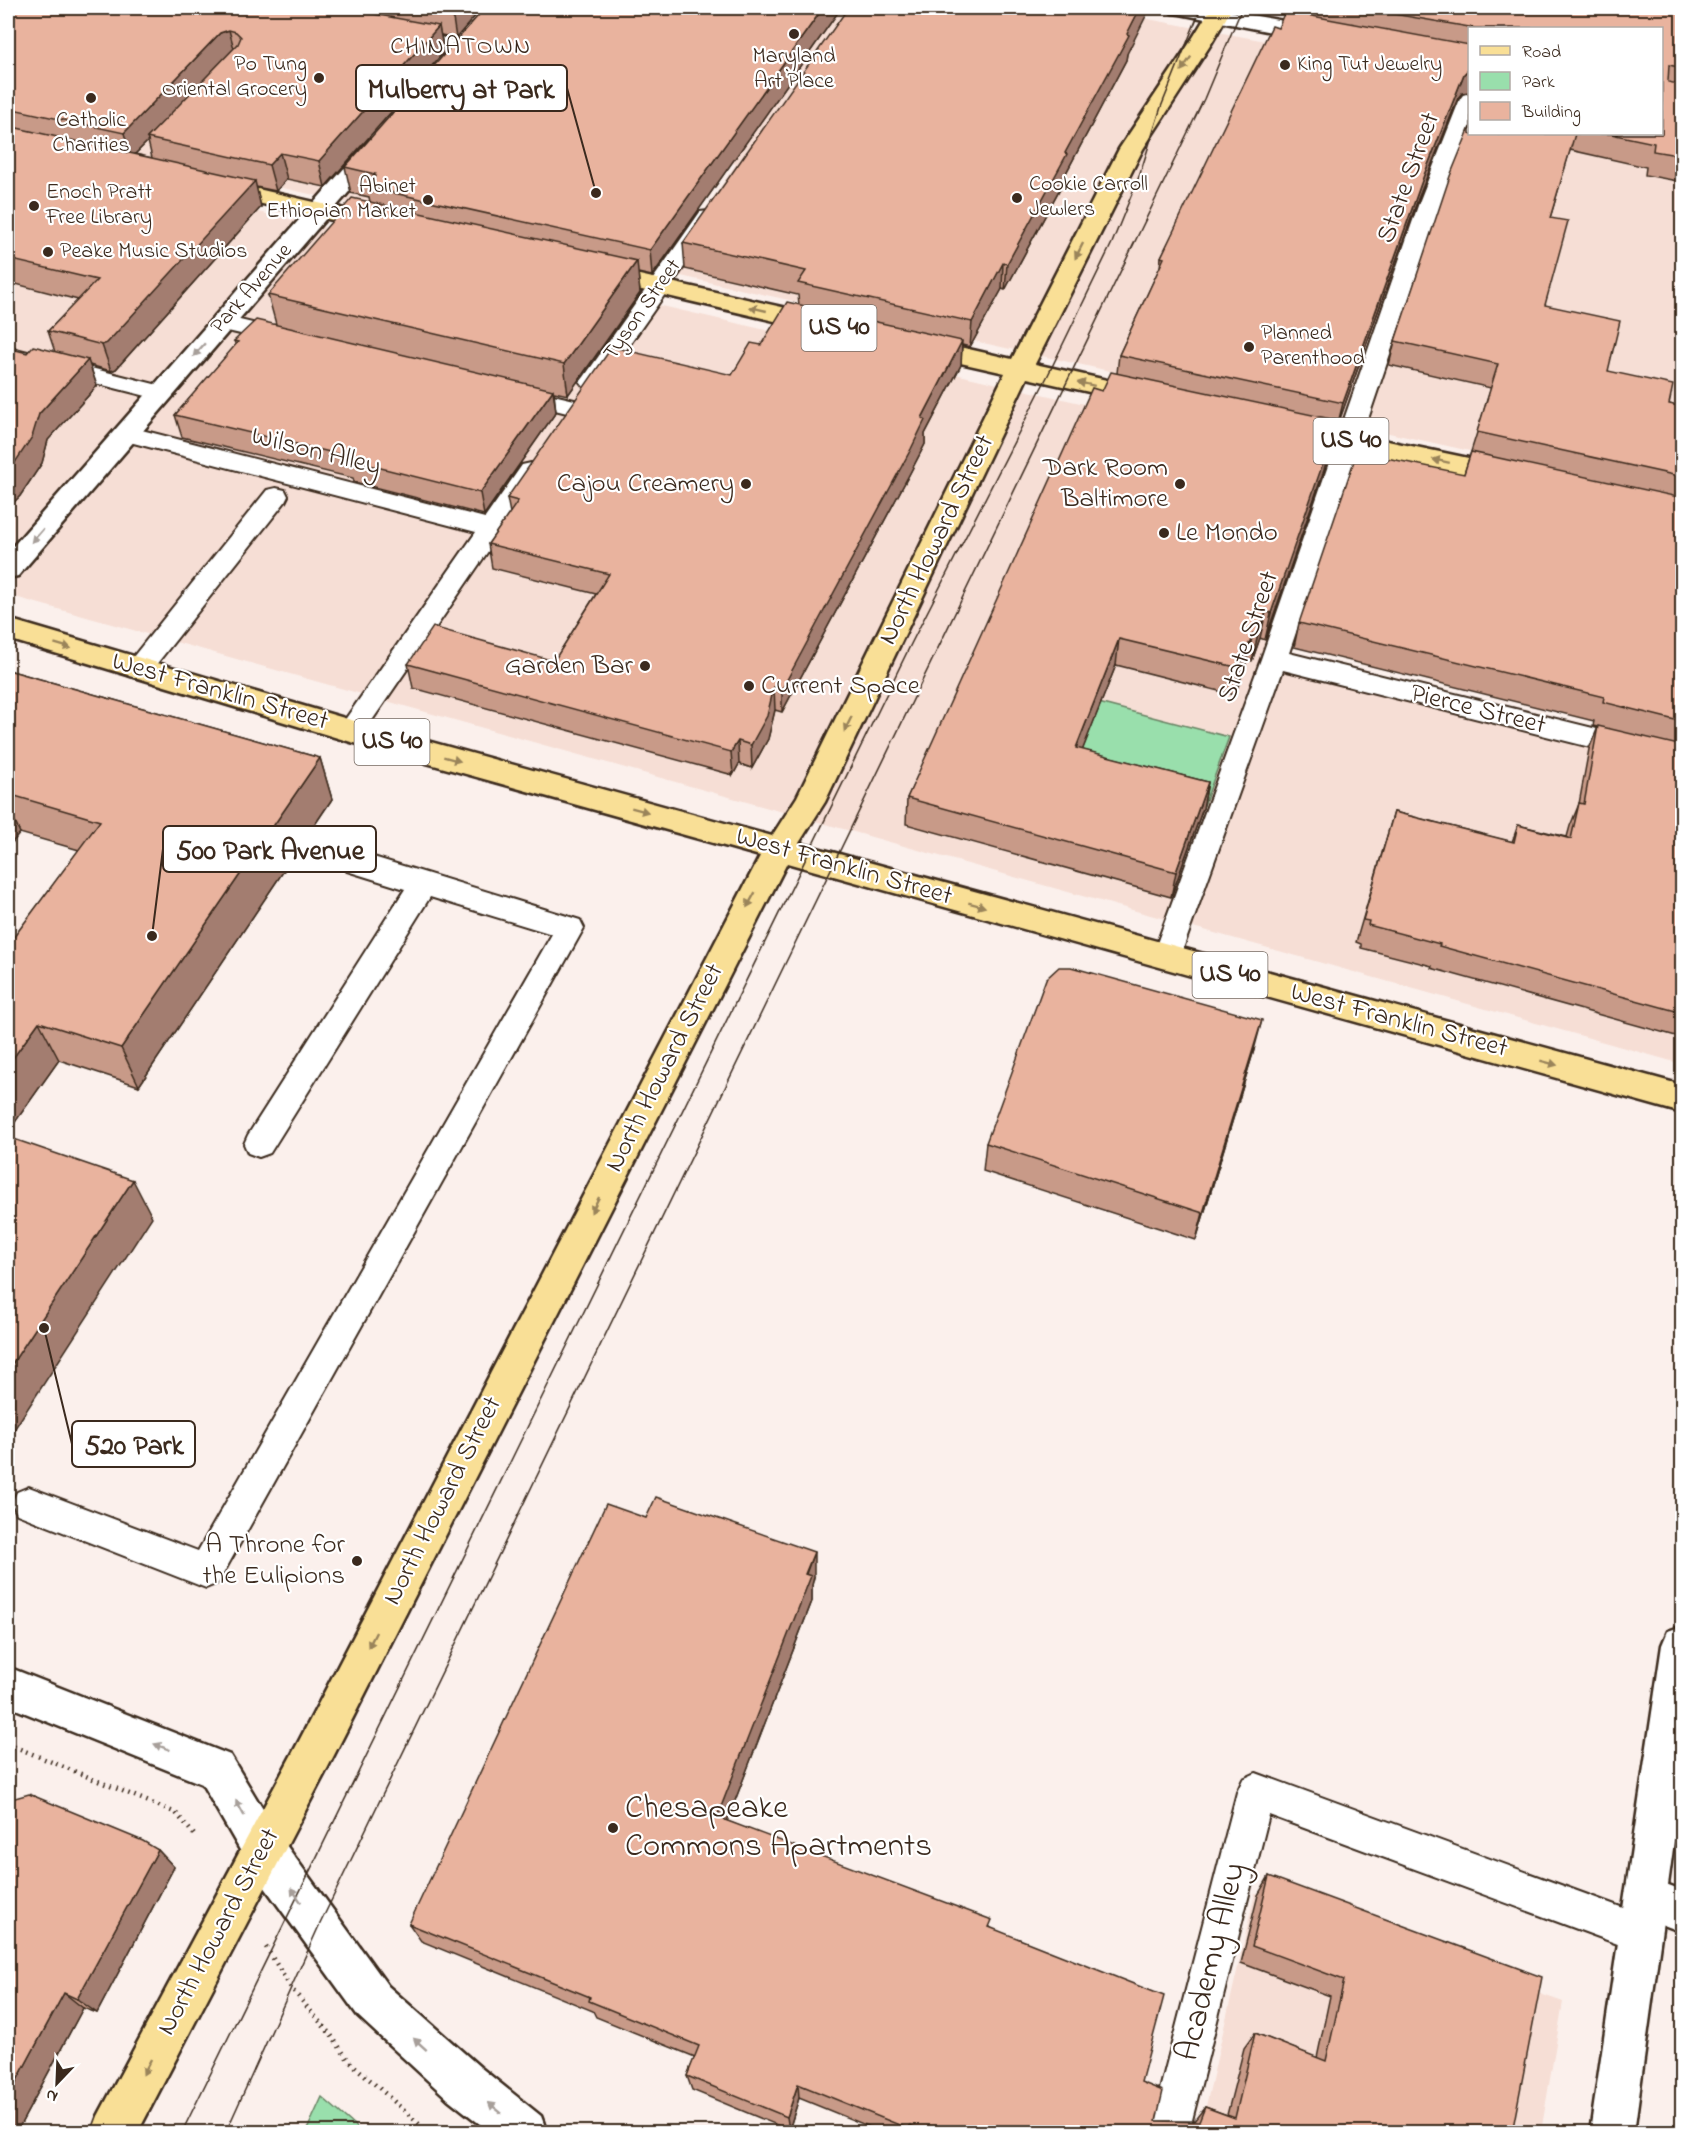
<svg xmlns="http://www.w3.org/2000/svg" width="1690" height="2140" viewBox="0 0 1690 2140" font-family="'Indie Flower',sans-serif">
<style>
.built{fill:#f6ded5}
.green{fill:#99dfac;stroke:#6a8465;stroke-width:1.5}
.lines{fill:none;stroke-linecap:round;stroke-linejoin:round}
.service-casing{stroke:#3b2a1e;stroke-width:4}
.minor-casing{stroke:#3b2a1e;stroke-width:5}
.tertiary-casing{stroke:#3b2a1e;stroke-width:5}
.secondary-casing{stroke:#3b2a1e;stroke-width:5}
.primary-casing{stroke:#3b2a1e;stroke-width:5}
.path{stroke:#3b2a1e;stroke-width:4.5;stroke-dasharray:1.5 5;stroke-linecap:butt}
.service{fill:#fff;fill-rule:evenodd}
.minor{fill:#fff;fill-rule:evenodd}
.tertiary{fill:#fff;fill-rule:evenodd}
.secondary{fill:#fff;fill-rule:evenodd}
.primary{fill:#f9df96;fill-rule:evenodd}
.tram{stroke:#3b2a1e;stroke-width:1.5}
.wall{fill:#c89a88;stroke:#3b2a1e;stroke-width:1.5;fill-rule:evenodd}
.shaded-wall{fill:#a37d6f;stroke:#3b2a1e;stroke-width:1.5}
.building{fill:#e9b39e;stroke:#3b2a1e;stroke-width:1.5}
.oneway{fill:#9a845a}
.oneway2{fill:#a79f9a}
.poi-dot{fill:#3b2a1e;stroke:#fff;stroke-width:2}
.labels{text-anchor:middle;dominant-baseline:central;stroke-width:4.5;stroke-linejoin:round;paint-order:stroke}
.far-poi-label{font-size:22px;fill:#3b2a1e;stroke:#fff;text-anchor:start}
.far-street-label{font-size:22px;fill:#3b2a1e;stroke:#fff}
.far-neighbourhood-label{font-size:24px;letter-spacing:1.5px;fill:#3b2a1e;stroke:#fff}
.shield{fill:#fff;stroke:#766a62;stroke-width:1.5}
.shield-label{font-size:26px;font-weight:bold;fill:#3b2a1e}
.street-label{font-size:27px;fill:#3b2a1e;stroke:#fff}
.poi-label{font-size:27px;fill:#3b2a1e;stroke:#fff;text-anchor:end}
.near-poi-label{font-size:33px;fill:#3b2a1e;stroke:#fff;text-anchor:start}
.near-street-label{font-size:33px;fill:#3b2a1e;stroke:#fff}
.leader{fill:none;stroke:#3b2a1e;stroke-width:2}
.callout-dot{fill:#3b2a1e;stroke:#fff;stroke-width:2}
.callout{fill:#fff;stroke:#3b2a1e;stroke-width:2}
.callout-label{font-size:28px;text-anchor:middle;font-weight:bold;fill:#3b2a1e}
</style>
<rect width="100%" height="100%" fill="#fbf0ec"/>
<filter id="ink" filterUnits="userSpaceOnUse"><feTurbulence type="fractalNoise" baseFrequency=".0167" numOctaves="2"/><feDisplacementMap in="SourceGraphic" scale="12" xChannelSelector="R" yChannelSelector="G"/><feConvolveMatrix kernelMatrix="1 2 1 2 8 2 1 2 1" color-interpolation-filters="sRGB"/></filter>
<g filter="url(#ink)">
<!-- built -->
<g class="built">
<polygon points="240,8 434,46 468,8 1089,8 1469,79 1470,134 1662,134 1682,119 1682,498 663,272 736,164 540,122 458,227 103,148"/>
<polygon points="8,154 1342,464 1271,662 1682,766 1682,1064 8,595"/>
<polygon points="1255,1893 1563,2002 1541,2132 1200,2132"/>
</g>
<!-- green -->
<g class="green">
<polygon points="976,671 1229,737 1203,808 953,742"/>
<polygon points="322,2097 362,2132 306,2132"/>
</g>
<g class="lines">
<defs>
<g id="service">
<polygon points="403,29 468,43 471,47 468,51 461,53 396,39 393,35 396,31"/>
<polygon points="1470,93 1470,127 1442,200 1289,653 1682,750 1682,770 1283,670 1180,957 1176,965 1166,968 1156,965 1152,957 1261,659 1420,200 1460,99 1463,95"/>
<polygon points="708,211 716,212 719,217 600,387 592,389 584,387 580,382 584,377 700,212"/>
<polygon points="223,316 295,333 298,338 295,343 287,345 215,328 212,323 215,318"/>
<polygon points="8,347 170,388 174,393 170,398 162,400 8,361"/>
<polygon points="515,386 583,402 587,407 583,412 575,415 507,398 503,393 507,388"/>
<polygon points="126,426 485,518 522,465 531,463 540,465 543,471 360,738 351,741 342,738 338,731 342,724 476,532 118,439 114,434 118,429"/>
<polygon points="276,488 285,490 288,496 285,502 147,676 138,678 129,676 125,669 129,662 267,490"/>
<polygon points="357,852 580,920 584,928 218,1583 206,1588 17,1514 12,1503 17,1492 29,1487 198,1551 552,934 430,897 270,1153 259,1157 248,1153 244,1144 248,1135 405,889 347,871 343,863 347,855"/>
<polygon points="1256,1773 1656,1920 1661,1934 1656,1948 1642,1953 1269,1815 1189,2132 1149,2132 1237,1792 1243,1779"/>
</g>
<polygon id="minor" points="1647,1877 1682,1890 1682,1932 1632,1913 1626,1898 1632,1883"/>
<g id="tertiary">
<polygon points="377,138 385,140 388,145 385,150 18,576 8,578 8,552 369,140"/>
<polygon points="1682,1626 1682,1783 1634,2132 1590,2132 1662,1645 1668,1631"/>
</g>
<g id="secondary">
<polygon points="1169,8 1212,8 1323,28 1331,30 1334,35 1331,40 1323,42 1180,14 1172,13"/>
<polygon points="8,1667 230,1755 278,1834 388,1986 480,2067 541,2116 547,2132 490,2132 448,2099 358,2016 248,1864 202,1784 8,1706"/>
</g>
<g id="primary">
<polygon points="1211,8 1232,8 1211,44 1143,149 1035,364 1156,391 1160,397 1156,403 1147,405 1027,378 825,802 799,843 1682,1085 1682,1113 787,863 327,1769 138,2132 92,2132 98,2116 299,1741 760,856 351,742 8,639 8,619 351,720 772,836 797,797 1005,373 907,351 903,345 907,339 916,337 1012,359 1119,149 1189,44"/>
<polygon points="214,179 388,219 392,224 388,229 380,231 206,191 202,186 206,181"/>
<polygon points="595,265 822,316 831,319 834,324 831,329 822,332 586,277 583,272 586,267"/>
<polygon points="1288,420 1511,467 1520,470 1524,476 1520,482 1511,485 1279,434 1275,428 1279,422"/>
</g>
</defs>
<!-- service casing -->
<use href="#service" class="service-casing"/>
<!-- minor casing -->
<use href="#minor" class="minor-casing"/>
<!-- tertiary casing -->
<use href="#tertiary" class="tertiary-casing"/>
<!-- secondary casing -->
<use href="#secondary" class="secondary-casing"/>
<!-- primary casing -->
<use href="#primary" class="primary-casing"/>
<!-- path -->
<g class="path">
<polyline points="8,1744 176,1813 196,1837"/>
<polyline points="266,1947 291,1988 331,2035 349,2061 428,2132"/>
</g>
<!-- service -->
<use href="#service" class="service"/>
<!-- minor -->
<use href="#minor" class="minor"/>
<!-- tertiary -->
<use href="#tertiary" class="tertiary"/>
<!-- secondary -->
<use href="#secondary" class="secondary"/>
<!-- primary -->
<use href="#primary" class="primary"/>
<!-- tram -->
<g class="tram">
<polyline points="182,2132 912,642 1048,375 1112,243 1140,174 1161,107 1201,8"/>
<polyline points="226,2132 318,1928 1204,99 1242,8"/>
</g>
</g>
<!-- wall -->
<g class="wall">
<path d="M8,8h474l-26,30 -15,-3 3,17 -119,135 -38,-8 -11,12 -20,-4 5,20 -145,162 -5,2 -21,-6 7,21 -49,54 -6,23 -22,33 -12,12v-160l19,5 28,-1 -7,-21 30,-31 -70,-18zM148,141l4,17 -17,-4z"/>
<polygon points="485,8 841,8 652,276 638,273 640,293 568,395 554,392 556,412 484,515 354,482 353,478 182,437 175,415 236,346 234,341 276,324 268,295 370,202 369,197 351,193 345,167"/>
<polygon points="1290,8 1683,8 1683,182 1645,175 1646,167 1570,150 1550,218 1545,305 1608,371 1669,404 1683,407 1683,1038 1431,968 1432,966 1361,948 1361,944 1356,942 1394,812 1512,842 1518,825 1567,837 1570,826 1579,804 1589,749 1598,727 1593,726 1594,721 1294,647 1299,623 1464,474 1491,388 1389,365 1395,341 1470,134 1662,134 1662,28 1470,28 1470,92 1462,93 1458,98 1418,199 1337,427 1334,427 1324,470 1265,640 1260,638 1252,661 1247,660 1235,695 1116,665 1082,750 1208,782 1203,808 1171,897 906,824 907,798 1102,391 1117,373 1119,355 1160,267 1161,257 1278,28 1290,12"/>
<polygon points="1127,54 1126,60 1065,175 1065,179 1005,290 1002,289 970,347 962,345 961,365 925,434 925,444 910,473 782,712 775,710 768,739 752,768 739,764 733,775 413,688 408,664 554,661 596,594 492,568 488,544 510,513 507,498 732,375 799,305 798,295 685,269 683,243"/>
<polygon points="8,670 320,758 332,799 139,1086 59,1060 8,1132 8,945 79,850 20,833 10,845 8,844"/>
<polygon points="1254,1050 1196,1240 983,1171 986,1143"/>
<polygon points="814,1577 812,1585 812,1601 727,1821 990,1927 1141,2082 1156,2121 1194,2121 1205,2107 1227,2115 1244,2048 1255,2033 1317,2058 1330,1996 1241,1963 1258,1895 1269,1876 1512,2133 885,2133 799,2098 789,2130 692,2090 687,2076 695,2057 596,2017 593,2011 421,1941 409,1924"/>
<polygon points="8,1800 158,1850 174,1867 97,2013 83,2008 16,2133 8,2133"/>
</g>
<!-- shaded-wall -->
<g class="shaded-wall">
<polygon points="456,8 482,8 456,38 452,12"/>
<polygon points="823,8 841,8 652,276 650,250"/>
<polygon points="1140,8 1150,8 1127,54 1126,60 1065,175 1065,179 1005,290 1007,264"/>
<polygon points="439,26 444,52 325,187 319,161"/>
<polygon points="229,30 236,56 147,138 148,141 131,158 124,133 220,33"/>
<polygon points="1470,68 1470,92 1462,93 1458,98 1418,199 1337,427 1343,403 1424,175 1464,74"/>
<polygon points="280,153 287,179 276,191 269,165"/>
<polygon points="255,181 261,207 116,369 111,371 102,345"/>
<polygon points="637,261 640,293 568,395 564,364"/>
<polygon points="1003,263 1002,289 970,347 972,322"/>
<polygon points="962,341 961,365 925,434 925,444 910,473 782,712 782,689"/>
<polygon points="88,360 97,386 48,440 42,463 20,496 8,508 8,473 39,414"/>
<polygon points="553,390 556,412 484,515 480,493"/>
<polygon points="1336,420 1324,470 1265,640 1271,613"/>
<polygon points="1266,612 1260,638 1252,661 1258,634"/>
<polygon points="1253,633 1247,660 1235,695 1240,668"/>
<polygon points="1119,639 1116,665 1073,774 1076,748"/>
<polygon points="774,687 775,710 768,739 752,768 751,745"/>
<polygon points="738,741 739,764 733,775 731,752"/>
<polygon points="320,758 332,799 139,1086 121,1048"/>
<polygon points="1208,782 1203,808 1171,897 1176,872"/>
<polygon points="8,807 20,833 10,845 8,839"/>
<polygon points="1262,1020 1254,1050 1196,1240 1203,1213"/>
<polygon points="39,1022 59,1060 8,1132 8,1065"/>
<polygon points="133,1180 152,1217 8,1439 8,1370"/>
<polygon points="814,1552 814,1577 812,1585 812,1601 721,1837 717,1817"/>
<polygon points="158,1850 174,1867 97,2013 77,1999"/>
<polygon points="64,1993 83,2008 16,2133 8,2133 8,2097"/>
<polygon points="798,2084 799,2098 789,2130 787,2117"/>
</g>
<!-- building -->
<g class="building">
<polygon points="8,8 341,8 439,26 319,161 280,153 269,165 147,138 238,44 241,37 236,32 229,30 220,33 124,133 8,108"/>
<polygon points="427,8 456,8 452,12"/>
<polygon points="485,8 823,8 650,250 367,187 376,176 373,175 375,174 345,167"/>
<polygon points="848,8 1140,8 1127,34 1129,35 1065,153 1067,154 1007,264 1003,263 972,322 798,283 806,271 683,243"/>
<polygon points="1359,8 1683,8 1683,68 1669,65 1668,82 1683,85 1683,156 1653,151 1654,143 1611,134 1662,134 1662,28 1475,28"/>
<polygon points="1285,11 1470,45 1470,68 1464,74 1424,175 1343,403 1119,355 1164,258 1161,257 1272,26 1278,28"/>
<polygon points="8,126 255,181 107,343 102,345 48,331 97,280 8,259"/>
<polygon points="1470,127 1470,134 1575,134 1550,218 1568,221 1545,305 1620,321 1608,371 1673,385 1669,404 1683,407 1683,477 1477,432 1498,364 1395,341 1450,176"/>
<polygon points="352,198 637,261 564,364 268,295"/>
<polygon points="787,302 962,341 922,418 925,420 911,449 782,689 774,687 767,716 751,745 738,741 731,752 408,664 433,627 554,661 609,574 488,544 518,501 507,498 612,347 732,375 751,343 761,345"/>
<polygon points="256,320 553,390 480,493 349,460 351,457 175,415 238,342 234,341"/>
<polygon points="33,346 88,360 39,414 32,437 8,473 8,348 27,353"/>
<polygon points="1111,372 1336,420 1328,441 1330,443 1271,613 1266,612 1258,634 1253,633 1240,668 1119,639 1076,748 1208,782 1176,872 907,798 1092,388 1102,391"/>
<polygon points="1357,452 1464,474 1471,452 1683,498 1683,722 1603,702 1604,697 1299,623"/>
<polygon points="8,670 320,758 121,1048 39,1022 8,1065 8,945 100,821 8,794"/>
<polygon points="1598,726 1683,746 1683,1013 1439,946 1440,944 1368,925 1369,921 1363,920 1394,812 1514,842 1518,825 1571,839 1579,803 1584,804"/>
<polygon points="1059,967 1071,967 1262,1020 1203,1213 986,1143 1046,979"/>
<polygon points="8,1137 133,1180 8,1370"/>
<polygon points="656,1497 814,1552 805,1574 811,1576 717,1817 992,1920 989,1927 1164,1996 1141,2082 1163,2091 1156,2121 1199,2122 1205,2107 1235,2118 1255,2033 1326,2061 1344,1980 1252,1946 1269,1876 1542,1977 1512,2133 928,2133 910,2125 909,2129 798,2084 787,2117 687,2076 699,2046 589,2001 590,1997 409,1924 606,1504 646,1518"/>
<polygon points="29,1794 143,1841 158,1850 77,1999 64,1993 8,2097 8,1800"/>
</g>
<!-- one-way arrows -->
<defs><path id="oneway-solid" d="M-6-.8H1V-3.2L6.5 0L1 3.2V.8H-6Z" transform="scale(1.5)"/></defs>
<g class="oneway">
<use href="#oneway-solid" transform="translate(1186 64) rotate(125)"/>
<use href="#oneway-solid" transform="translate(1079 251) rotate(117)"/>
<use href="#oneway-solid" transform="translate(758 309) rotate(-167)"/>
<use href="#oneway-solid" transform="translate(1086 384) rotate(-168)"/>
<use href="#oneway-solid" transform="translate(1441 461) rotate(-168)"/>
<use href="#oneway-solid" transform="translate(63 646) rotate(17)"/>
<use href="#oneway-solid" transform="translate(848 724) rotate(116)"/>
<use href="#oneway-solid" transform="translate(452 759) rotate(15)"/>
<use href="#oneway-solid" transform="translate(640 810) rotate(15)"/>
<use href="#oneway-solid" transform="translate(751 900) rotate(119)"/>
<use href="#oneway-solid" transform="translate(977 905) rotate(15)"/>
<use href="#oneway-solid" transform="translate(1549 1063) rotate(15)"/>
<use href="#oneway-solid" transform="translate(595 1205) rotate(117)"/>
<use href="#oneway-solid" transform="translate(372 1640) rotate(117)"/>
<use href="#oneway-solid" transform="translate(147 2067) rotate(117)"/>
</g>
<g class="oneway2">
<use href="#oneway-solid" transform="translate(199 350) rotate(131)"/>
<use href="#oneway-solid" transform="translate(37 536) rotate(131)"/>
<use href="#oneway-solid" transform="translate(162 1747) rotate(-159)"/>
<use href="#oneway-solid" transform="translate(240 1808) rotate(-119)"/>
<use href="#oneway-solid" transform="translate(296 1895) rotate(-125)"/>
<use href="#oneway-solid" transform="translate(420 2044) rotate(-138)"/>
<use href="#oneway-solid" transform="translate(495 2108) rotate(-141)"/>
</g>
</g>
<!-- markers -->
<g class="poi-dot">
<circle cx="794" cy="34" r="6"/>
<circle cx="1285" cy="65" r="6"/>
<circle cx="319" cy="78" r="6"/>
<circle cx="91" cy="98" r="6"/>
<circle cx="1017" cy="198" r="6"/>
<circle cx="428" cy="200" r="6"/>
<circle cx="34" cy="206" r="6"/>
<circle cx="48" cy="252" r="6"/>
<circle cx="1249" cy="347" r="6"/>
<circle cx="746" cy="484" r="6"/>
<circle cx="1180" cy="484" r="6"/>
<circle cx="1164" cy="533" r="6"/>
<circle cx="645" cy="666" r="6"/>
<circle cx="749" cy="686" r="6"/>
<circle cx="357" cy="1561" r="6"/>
<circle cx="613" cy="1828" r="6"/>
</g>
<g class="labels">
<!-- far-poi labels -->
<g class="far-poi-label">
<text x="794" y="57" text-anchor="middle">Maryland<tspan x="794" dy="25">Art Place</tspan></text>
<text x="307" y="65" text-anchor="end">Po Tung<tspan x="307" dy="25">Oriental Grocery</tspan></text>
<text x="1297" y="65">King Tut Jewelry</text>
<text x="91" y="121" text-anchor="middle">Catholic<tspan x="91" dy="25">Charities</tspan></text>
<text x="1029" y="185">Cookie Carroll<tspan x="1029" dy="25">Jewlers</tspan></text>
<text x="416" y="187" text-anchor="end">Abinet<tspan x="416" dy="25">Ethiopian Market</tspan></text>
<text x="46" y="193">Enoch Pratt<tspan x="46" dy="25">Free Library</tspan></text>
<text x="60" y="252">Peake Music Studios</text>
<text x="1261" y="334">Planned<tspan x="1261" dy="25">Parenthood</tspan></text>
</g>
<!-- far-street labels -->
<g class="far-street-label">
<text transform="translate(252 289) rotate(-49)">Park Avenue</text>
<text transform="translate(643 310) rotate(-55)">Tyson Street</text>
</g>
<!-- far-neighbourhood labels -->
<g class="far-neighbourhood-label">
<text x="461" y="47">CHINATOWN</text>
</g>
<!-- shield labels -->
<g class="shield">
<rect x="801.5" y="305" width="75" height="46" rx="4.5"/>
<rect x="1313.5" y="418" width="75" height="46" rx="4.5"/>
<rect x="354.5" y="719" width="75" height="46" rx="4.5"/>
<rect x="1192.5" y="952" width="75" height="46" rx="4.5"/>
</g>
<g class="shield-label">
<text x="839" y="328">US 40</text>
<text x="1351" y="441">US 40</text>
<text x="392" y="742">US 40</text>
<text x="1230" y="975">US 40</text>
</g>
<!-- street labels -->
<g class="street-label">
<text transform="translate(1409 178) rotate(-70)">State Street</text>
<text transform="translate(316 452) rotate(14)">Wilson Alley</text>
<text transform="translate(937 540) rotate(-64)">North Howard Street</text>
<text transform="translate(1249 637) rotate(-71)">State Street</text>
<text transform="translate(220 692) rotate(16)">West Franklin Street</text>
<text transform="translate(1478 710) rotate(14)">Pierce Street</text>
<text transform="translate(844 867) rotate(16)">West Franklin Street</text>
<text transform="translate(1399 1021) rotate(15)">West Franklin Street</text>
<text transform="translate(665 1068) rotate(-63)">North Howard Street</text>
<text transform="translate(443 1501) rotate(-63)">North Howard Street</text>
<text transform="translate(219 1932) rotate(-62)">North Howard Street</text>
</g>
<!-- poi labels -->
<g class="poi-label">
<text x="1168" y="468">Dark Room<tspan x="1168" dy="31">Baltimore</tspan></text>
<text x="734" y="484">Cajou Creamery</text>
<text x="1176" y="533" text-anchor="start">Le Mondo</text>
<text x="633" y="666">Garden Bar</text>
<text x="761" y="686" text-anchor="start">Current Space</text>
<text x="345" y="1545">A Throne for<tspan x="345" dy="31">the Eulipions</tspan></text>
</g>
<!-- near-poi labels -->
<g class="near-poi-label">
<text x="625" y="1809">Chesapeake<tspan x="625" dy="38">Commons Apartments</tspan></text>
</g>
<!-- near-street labels -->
<g class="near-street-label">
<text transform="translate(1212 1962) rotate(-76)">Academy Alley</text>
</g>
</g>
<!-- callouts -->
<path class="leader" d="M596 193L567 88M152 936L163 849M44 1328L72 1444"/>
<g class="callout-dot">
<circle cx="596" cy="193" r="6"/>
<circle cx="152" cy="936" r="6"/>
<circle cx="44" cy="1328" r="6"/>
</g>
<g class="callout">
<rect x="356" y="65" width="211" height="46" rx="6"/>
<rect x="163" y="826" width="213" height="46" rx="6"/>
<rect x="72" y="1421" width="123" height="46" rx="6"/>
</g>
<g class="callout-label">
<text x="461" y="98">Mulberry at Park</text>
<text x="270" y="859">500 Park Avenue</text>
<text x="134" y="1454">520 Park</text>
</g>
<!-- margin -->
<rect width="1690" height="2140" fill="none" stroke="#fff" stroke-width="30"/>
<rect x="15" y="15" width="1660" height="2110" fill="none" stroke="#3b2a1e" stroke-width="2" filter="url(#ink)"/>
<!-- legend -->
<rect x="1468" y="27" width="195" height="108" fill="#ffffff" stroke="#b1aaa5" stroke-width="1.5"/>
<rect x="1480" y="46" width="30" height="9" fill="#f9df96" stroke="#b1aaa5" stroke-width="1.5"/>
<text x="1522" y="57" font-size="18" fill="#3b2a1e">Road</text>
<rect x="1480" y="72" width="30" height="18" fill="#99dfac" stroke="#b1aaa5" stroke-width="1.5"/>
<text x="1522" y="87" font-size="18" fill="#3b2a1e">Park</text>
<rect x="1480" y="102" width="30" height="18" fill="#e9b39e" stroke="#b1aaa5" stroke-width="1.5"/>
<text x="1522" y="117" font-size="18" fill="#3b2a1e">Building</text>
<!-- north arrow -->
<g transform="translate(57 2083) rotate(203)" stroke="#ffffff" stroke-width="4.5" paint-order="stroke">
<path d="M0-4.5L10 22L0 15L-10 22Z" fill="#3b2a1e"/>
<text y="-9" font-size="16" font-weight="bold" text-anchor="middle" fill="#3b2a1e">N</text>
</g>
</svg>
